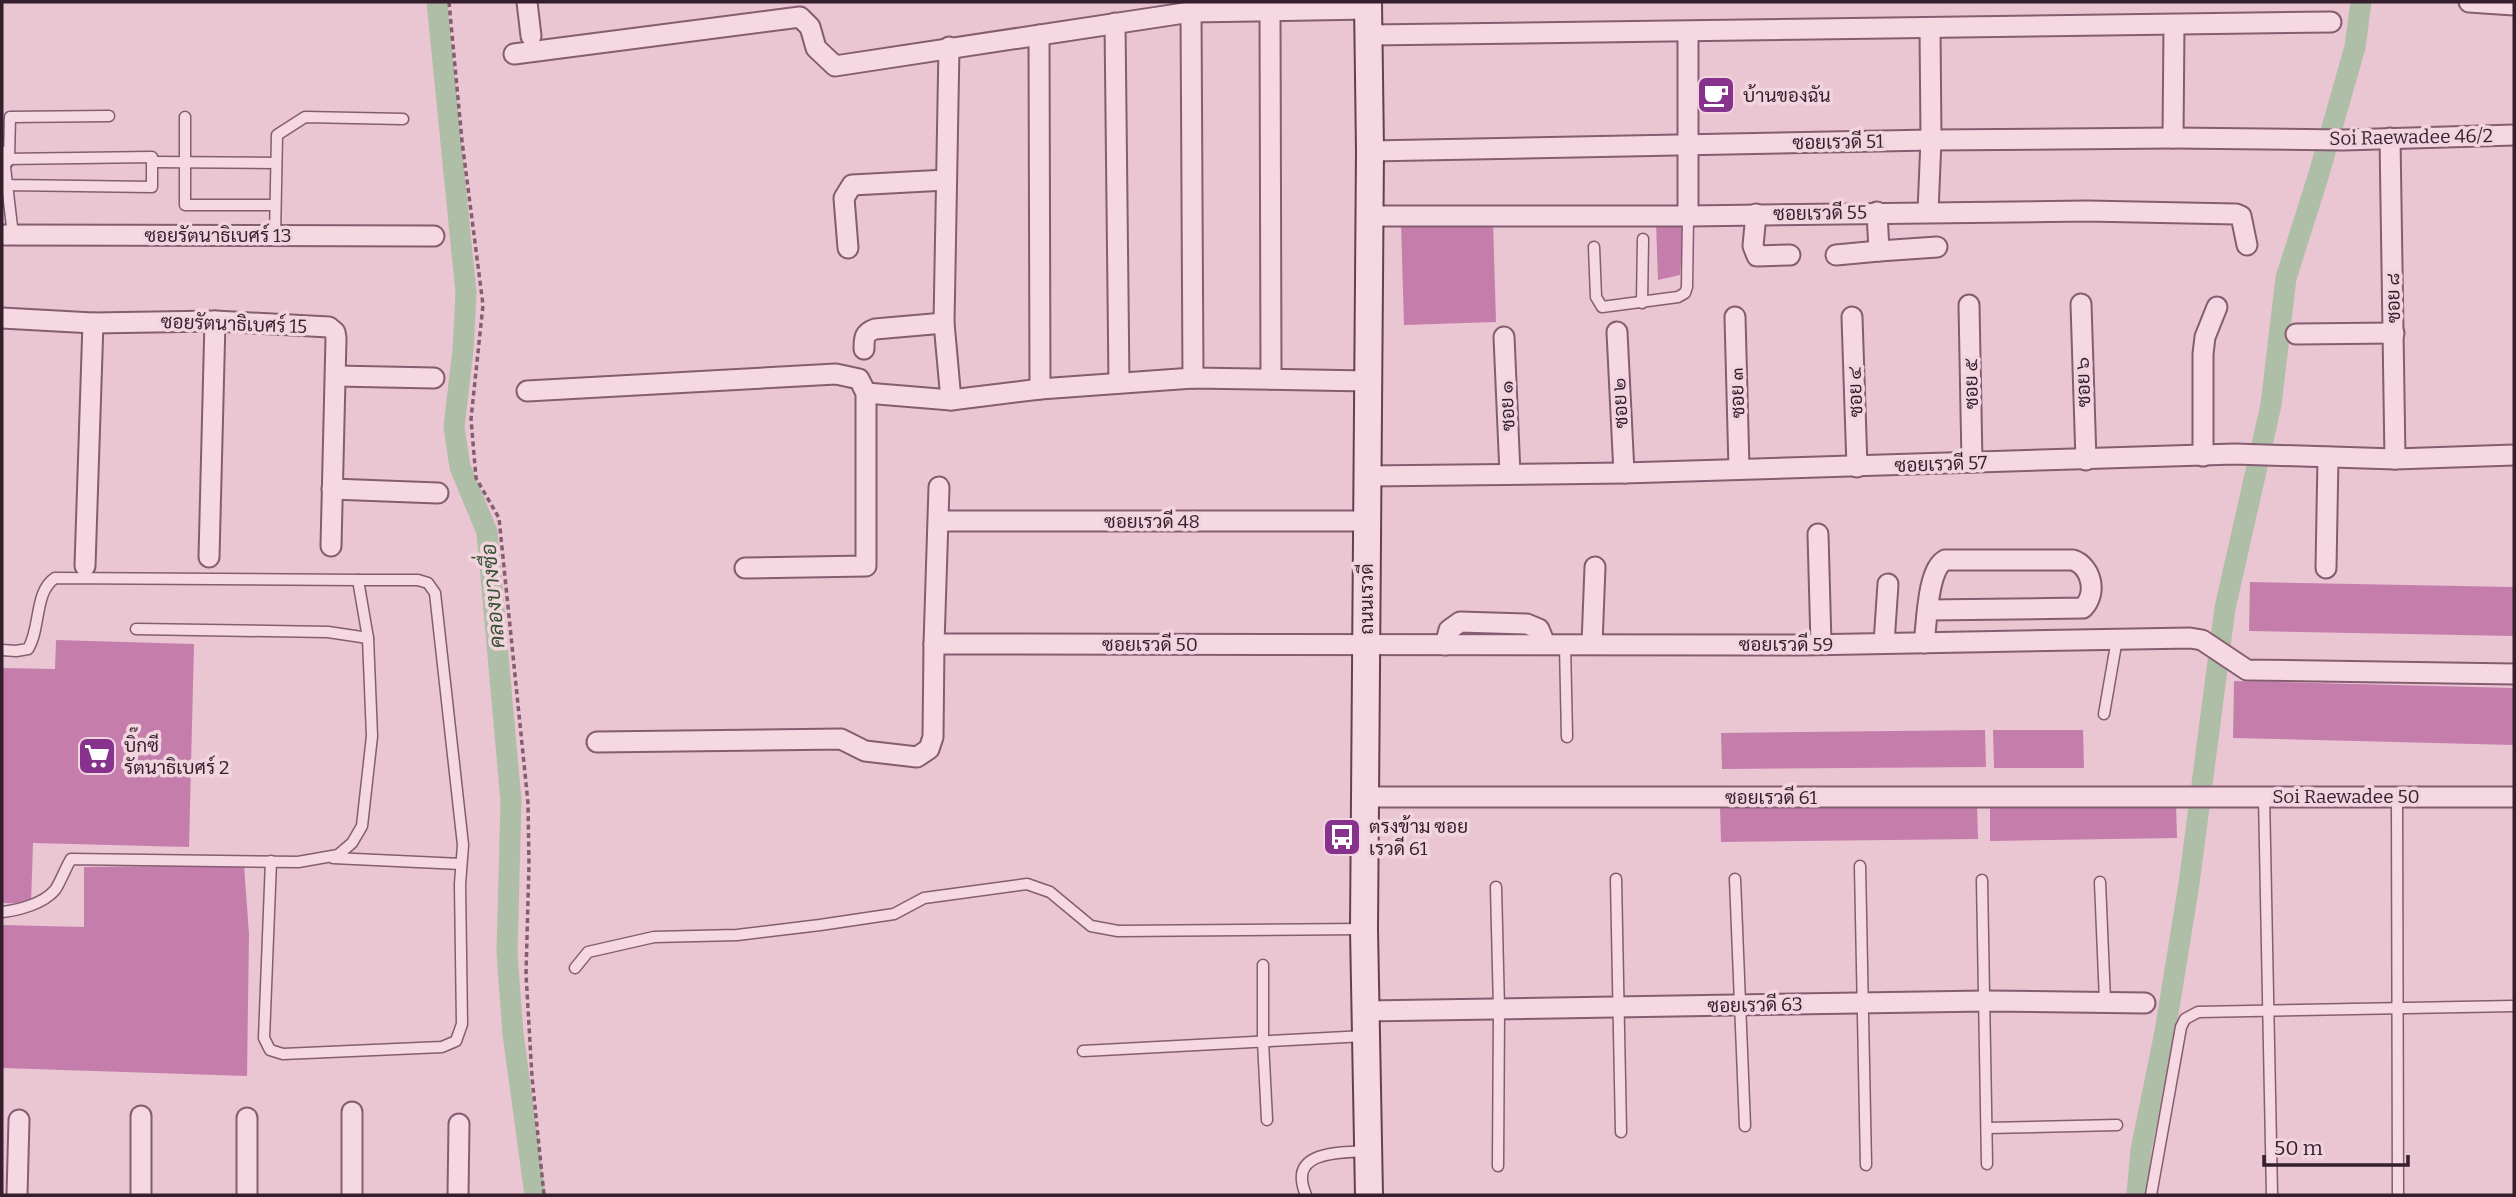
<svg xmlns="http://www.w3.org/2000/svg" width="2516" height="1197" viewBox="0 0 2516 1197" font-family="Bitter,Sarabun,serif">
<style>
.lines{fill:none;stroke-linecap:round;stroke-linejoin:round}
.canal{stroke:#afbea6;stroke-width:21}
.building{fill:#c57eac}
.lane-casing{stroke:#845d71;stroke-width:13}
.street-casing{stroke:#845d71;stroke-width:23}
.secondary-casing{stroke:#654055;stroke-width:30}
.path{stroke:#845d71;stroke-width:3.5;stroke-dasharray:5 3.5;stroke-linecap:butt}
.lane{stroke:#f6d8e2;stroke-width:10}
.street{stroke:#f6d8e2;stroke-width:19}
.secondary{stroke:#f6d8e2;stroke-width:26}
.labels{text-anchor:middle;dominant-baseline:central;stroke-width:7;stroke-linejoin:round;paint-order:stroke}
.poi-label{font-size:19px;fill:#351f2c;stroke:#f2d4df;text-anchor:start}
.street-label{font-size:19px;fill:#351f2c;stroke:#f2d4df}
.water-label{font-size:21px;font-style:italic;fill:#345330;stroke:#f2d4df}
</style>
<rect width="100%" height="100%" fill="#eac5d2"/>
<g class="lines">
<!-- canal -->
<g class="canal">
<polyline points="437,2 466,293 463,350 454,427 460,467 487,532 511,801 507,953 513,1034 535,1195"/>
<polyline points="2137,1195 2141,1150 2165,1032 2189,884 2225,608 2271,405 2286,278 2318,177 2355,47 2361,2"/>
</g>
</g>
<!-- building -->
<g class="building">
<polygon points="1684,219 1680,275 1658,280 1656,222"/>
<polygon points="1493,221 1496,322 1404,325 1401,223"/>
<polygon points="2250,582 2514,587 2514,636 2249,631"/>
<polygon points="56,640 194,644 189,847 33,843 31,904 2,903 2,668 55,669"/>
<polygon points="2234,681 2514,688 2514,745 2233,738"/>
<polygon points="1985,730 1986,767 1722,769 1721,733"/>
<polygon points="1993,730 2083,730 2084,768 1994,768"/>
<polygon points="2176,802 2177,838 1990,841 1990,805"/>
<polygon points="1977,804 1978,839 1721,842 1720,807"/>
<polygon points="244,865 249,934 247,1076 2,1068 2,925 84,927 84,867"/>
</g>
<g class="lines">
<defs>
<g id="lane">
<polyline points="185,117 185,205 275,205"/>
<polyline points="9,159 10,117 109,116"/>
<polyline points="152,162 276,163"/>
<polyline points="8,185 152,187 152,157 4,159 13,235"/>
<polyline points="275,236 277,135 305,117 403,119"/>
<polyline points="1594,247 1596,297 1602,307 1678,297 1685,293 1687,287 1688,216"/>
<polyline points="1642,303 1643,239"/>
<polyline points="136,629 328,632 368,638"/>
<polyline points="1565,645 1567,737"/>
<path d="M2,650l14,1 12,-2c13,-21 6,-57 27,-71l303,2 10,58 4,98 -10,90 -10,17 -14,12 -40,7 -227,-3c-5,8 -12,26 -16,31 -12,14 -36,20 -53,22"/>
<polyline points="2104,714 2117,639"/>
<polyline points="2264,796 2272,1195"/>
<polyline points="2397,796 2398,1195"/>
<polyline points="333,858 461,864"/>
<polyline points="271,861 264,1038 270,1050 283,1054 442,1047 456,1041 462,1024 460,884 463,845 435,593 428,583 418,580 358,580"/>
<polyline points="1860,866 1866,1165"/>
<polyline points="1616,879 1621,1132"/>
<polyline points="1735,879 1745,1126"/>
<polyline points="1982,880 1987,1164"/>
<polyline points="2100,882 2105,1001"/>
<polyline points="1496,887 1499,1009 1498,1166"/>
<polyline points="1263,965 1263,1041 1267,1120"/>
<polyline points="575,968 588,952 654,937 737,935 820,925 894,914 924,898 1027,884 1050,892 1091,926 1118,931 1363,929"/>
<polyline points="1083,1051 1365,1036"/>
<polyline points="1987,1128 2117,1125"/>
<path d="M1306,1195c-19,-45 33,-42 62,-44"/>
<polyline points="2151,1195 2181,1027 2185,1019 2198,1012 2514,1006"/>
</g>
<g id="street">
<polyline points="527,2 531,36"/>
<polyline points="2469,2 2514,5"/>
<polyline points="1191,12 1193,378"/>
<polyline points="1270,12 1271,379"/>
<polyline points="1115,23 1119,383"/>
<polyline points="1688,32 1688,216"/>
<polyline points="1039,35 1040,389"/>
<polyline points="1369,35 2331,22"/>
<polyline points="949,47 944,323 951,400"/>
<polyline points="514,54 800,17 810,27 816,48 835,66 1191,12 1368,9"/>
<polyline points="2173,138 2174,25"/>
<polyline points="2390,138 2395,459"/>
<polyline points="1370,151 1931,140 2173,138 2343,140 2514,135"/>
<polyline points="2,156 4,159"/>
<polyline points="1877,212 1879,251 1937,247"/>
<polyline points="1928,212 1931,140 1930,28"/>
<polyline points="1756,214 1753,246 1757,256 1790,255"/>
<polyline points="1369,216 1688,216 2087,211 2236,214 2241,216 2247,245"/>
<polyline points="2,235 434,236"/>
<polyline points="848,248 844,198 852,185 946,180"/>
<polyline points="1836,255 1879,251"/>
<polyline points="2081,304 2086,460"/>
<polyline points="1969,305 1972,462"/>
<polyline points="1735,317 1739,469"/>
<polyline points="1852,317 1857,467"/>
<polyline points="2,318 93,323 215,321 329,327 335,332 336,338 331,546"/>
<polyline points="1617,332 1624,473"/>
<polyline points="2296,334 2394,333"/>
<polyline points="1504,337 1510,474"/>
<path d="M864,349c0,-11 0,-16 11,-20l69,-6"/>
<polyline points="336,376 434,378"/>
<polyline points="527,391 836,374 859,379 866,393 866,566 745,568"/>
<polyline points="866,393 951,400 1040,389 1193,378 1368,381"/>
<polyline points="2203,456 2203,354 2205,337 2217,307"/>
<polyline points="1367,476 1624,473 2235,454 2395,459 2514,455"/>
<polyline points="332,489 438,493"/>
<polyline points="940,521 1365,521"/>
<polyline points="1818,534 1821,644"/>
<polyline points="209,557 215,321"/>
<polyline points="85,566 93,323"/>
<polyline points="2326,568 2328,457"/>
<polyline points="1884,643 1888,584"/>
<path d="M1924,643c3,-20 3,-73 21,-83h128c18,6 25,33 10,48l-155,2"/>
<polyline points="934,644 1804,645 2190,638 2202,640 2247,670 2514,674"/>
<polyline points="1592,644 1595,567"/>
<polyline points="1445,645 1449,630 1460,622 1527,624 1539,629 1545,644"/>
<polyline points="597,742 841,739 865,751 917,757 929,749 933,737 934,644 939,487"/>
<polyline points="1364,797 2514,797"/>
<polyline points="1365,1011 1985,1001 2145,1003"/>
<polyline points="352,1112 352,1195"/>
<polyline points="141,1116 141,1195"/>
<polyline points="247,1118 247,1195"/>
<polyline points="17,1195 19,1120"/>
<polyline points="458,1195 459,1124"/>
</g>
<polyline id="secondary" points="1368,2 1370,151 1364,929 1369,1195"/>
</defs>
<!-- lane casing -->
<use href="#lane" class="lane-casing"/>
<!-- street casing -->
<use href="#street" class="street-casing"/>
<!-- secondary casing -->
<use href="#secondary" class="secondary-casing"/>
<!-- path -->
<polyline class="path" points="449,2 462,141 483,305 471,419 476,478 499,518 528,803 529,864 526,974 532,1077 544,1195"/>
<!-- lane -->
<use href="#lane" class="lane"/>
<!-- street -->
<use href="#street" class="street"/>
<!-- secondary -->
<use href="#secondary" class="secondary"/>
</g>
<!-- icons -->
<defs>
<symbol id="cafe-square" viewBox="-11 -11 22 22"><rect x="-9" y="-9" width="18" height="18" rx="4" fill="#87328d" stroke="#f2d4df"/><path d="M-5.5-4.5H6V0H3Q3 3.5 0 3.5H-2.5Q-5.5 3.5-5.5 0ZM3-3.2v2h1.7v-2ZM-6 4.5H4V6H-6Z" fill="#fff"/></symbol>
<symbol id="supermarket-square" viewBox="-11 -11 22 22"><rect x="-9" y="-9" width="18" height="18" rx="4" fill="#87328d" stroke="#f2d4df"/><path d="M-6-5.5h2.5l.6 2H6L4.5 2H-2.5L-4.4-4H-6ZM-1.5 3.2a1.3 1.3 0 1 0 .1 0ZM3 3.2a1.3 1.3 0 1 0 .1 0Z" fill="#fff"/></symbol>
<symbol id="bus-square" viewBox="-11 -11 22 22"><rect x="-9" y="-9" width="18" height="18" rx="4" fill="#87328d" stroke="#f2d4df"/><path d="M-5-6H5V4H4V6H2V4H-2V6H-4V4H-5ZM-3.5-4V0h7V-4ZM-3.5 1.2v1.5H-2V1.2ZM2 1.2v1.5H3.5V1.2Z" fill="#fff"/></symbol>
</defs>
<g fill-rule="evenodd">
<use href="#cafe-square" x="1694" y="73" width="44" height="44"/>
<use href="#supermarket-square" x="75" y="734" width="44" height="44"/>
<use href="#bus-square" x="1320" y="815" width="44" height="44"/>
</g>
<g class="labels">
<!-- poi labels -->
<g class="poi-label">
<text x="1743" y="95">บ้านของฉัน</text>
<text x="124" y="745">บิ๊กซี<tspan x="124" dy="22">รัตนาธิเบศร์ 2</tspan></text>
<text x="1369" y="826">ตรงข้าม ซอย<tspan x="1369" dy="22">เรวดี 61</tspan></text>
</g>
<!-- street labels -->
<g class="street-label">
<text transform="translate(2411 137) rotate(-1)">Soi Raewadee 46/2</text>
<text transform="translate(1838 142) rotate(-1)">ซอยเรวดี 51</text>
<text transform="translate(1820 213) rotate(-1)">ซอยเรวดี 55</text>
<text x="218" y="235">ซอยรัตนาธิเบศร์ 13</text>
<text transform="translate(2393 298) rotate(-91)">ซอย ๘</text>
<text transform="translate(234 324) rotate(2)">ซอยรัตนาธิเบศร์ 15</text>
<text transform="translate(2083 382) rotate(-92)">ซอย ๖</text>
<text transform="translate(1971 384) rotate(-91)">ซอย ๕</text>
<text transform="translate(1855 392) rotate(-92)">ซอย ๔</text>
<text transform="translate(1737 393) rotate(-92)">ซอย ๓</text>
<text transform="translate(1620 403) rotate(-93)">ซอย ๒</text>
<text transform="translate(1507 406) rotate(-93)">ซอย ๑</text>
<text transform="translate(1941 464) rotate(-2)">ซอยเรวดี 57</text>
<text x="1152" y="521">ซอยเรวดี 48</text>
<text transform="translate(1366 599) rotate(-90)">ถนนเรวดี</text>
<text x="1150" y="644">ซอยเรวดี 50</text>
<text x="1786" y="644">ซอยเรวดี 59</text>
<text x="2346" y="796">Soi Raewadee 50</text>
<text x="1771" y="797">ซอยเรวดี 61</text>
<text transform="translate(1755 1005) rotate(-1)">ซอยเรวดี 63</text>
</g>
<!-- water labels -->
<g class="water-label">
<text transform="translate(493 596) rotate(-95)">คลองบางซื่อ</text>
</g>
</g>
<!-- border -->
<rect width="2516" height="1197" fill="none" stroke="#351f2c" stroke-width="7"/>
<!-- scale -->
<path d="M2264 1155v10h144v-10" fill="none" stroke="#351f2c" stroke-width="3.5"/>
<text x="2274" y="1155" font-size="21" fill="#351f2c" stroke="#f2d4df" stroke-width="5" paint-order="stroke">50 m</text>
</svg>
